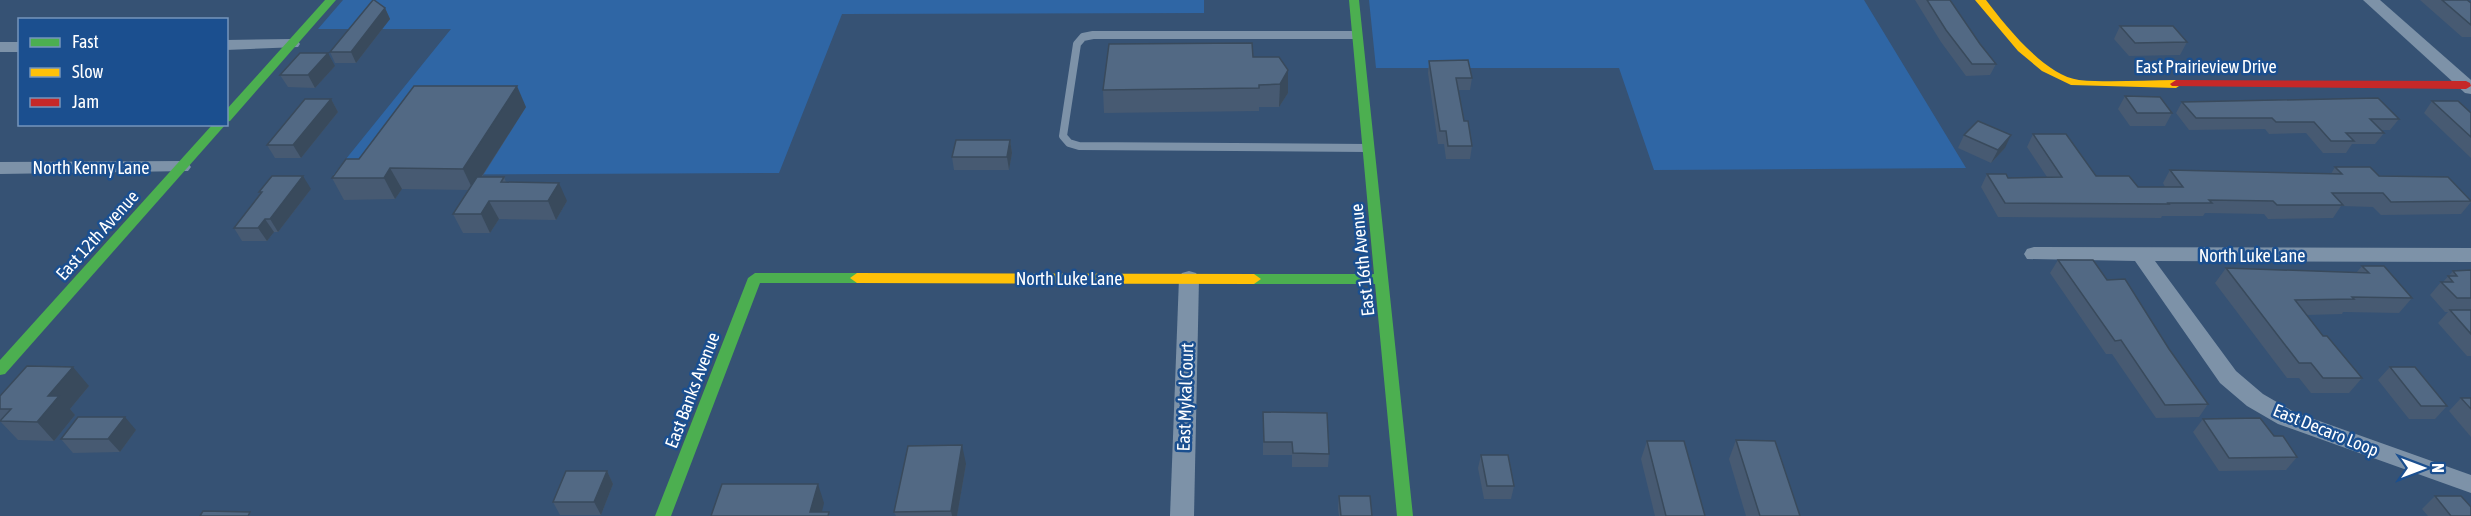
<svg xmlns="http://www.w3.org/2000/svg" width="2471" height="516" viewBox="0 0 2471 516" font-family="'Asap Condensed',sans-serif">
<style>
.green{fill:#2f66a5}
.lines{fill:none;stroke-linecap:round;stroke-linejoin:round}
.lane{stroke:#7d92a8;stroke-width:8}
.street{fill:#7d92a8;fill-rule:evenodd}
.fast{fill:#4caf50;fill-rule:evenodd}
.slow{fill:#ffc107;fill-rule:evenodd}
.jam{fill:#c62828;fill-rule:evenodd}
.wall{fill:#475a72}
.shaded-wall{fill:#394a5c}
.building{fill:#526984;stroke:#394a5c;stroke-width:1.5}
.labels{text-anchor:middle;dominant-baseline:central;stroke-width:5;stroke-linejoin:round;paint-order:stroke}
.street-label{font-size:18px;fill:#fff;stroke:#1b4f8f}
</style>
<rect width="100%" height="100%" fill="#365274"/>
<!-- green -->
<g class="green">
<polygon points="343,0 1204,0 1204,13 842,14 779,173 333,175 451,29 318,29"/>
<polygon points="1369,0 1864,0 1966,168 1654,170 1619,68 1376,68"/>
</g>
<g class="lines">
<!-- lane -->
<polyline class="lane" points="1357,35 1093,35 1083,37 1077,44 1063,136 1069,143 1079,146 1367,148"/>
<!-- street -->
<g class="street">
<polygon points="2363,0 2380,0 2471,80 2471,94 2465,93"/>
<polygon points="292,39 298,41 300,44 298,47 226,50 226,40"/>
<rect x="0" y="42" width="20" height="10"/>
<polygon points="182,161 188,163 191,167 188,171 0,174 0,162"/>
<polygon points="2034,247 2471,248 2471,262 2155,261 2236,371 2263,394 2294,412 2471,475 2471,493 2278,424 2247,406 2220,383 2135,261 2027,259 2024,254 2027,249"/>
<polygon points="1189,271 1196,273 1199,278 1194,516 1170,516 1179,278 1182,273"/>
</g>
<!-- fast -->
<g class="fast">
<polygon points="325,0 336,0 230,121 226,122 226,110"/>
<polygon points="1349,0 1359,0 1413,516 1397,516 1375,284 1254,284 1247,279 1254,274 1374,274"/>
<polygon points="213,124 226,124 5,374 0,375 0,360"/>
<polygon points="755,273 857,273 864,278 857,283 760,283 671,516 655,516 748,278"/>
</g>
<!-- slow -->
<g class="slow">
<path d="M1975,0h11c19,25 59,76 93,80 31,3 65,0 97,0l6,4 -6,4 -105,-3 -29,-14 -24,-20z"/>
<polygon points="857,273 1254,274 1261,279 1254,284 857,283 850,278"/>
</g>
<!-- jam -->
<polygon class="jam" points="2176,80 2466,81 2470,83 2471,86 2466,89 2172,86 2170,84"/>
</g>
<!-- wall -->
<g class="wall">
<polygon points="1915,0 1950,0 1980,44 1996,64 1990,75 1966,76 1941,42"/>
<polygon points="2420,0 2467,0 2471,3 2471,37 2462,37"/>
<polygon points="385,8 390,19 356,63 335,63 330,52"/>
<polygon points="2120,26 2187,42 2180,55 2129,56 2114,39"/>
<polygon points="1253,57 1288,93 1279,107 1259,107 1259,111 1104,113 1103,90"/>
<polygon points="1429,61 1472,78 1470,90 1458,90 1464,121 1472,146 1470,159 1446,159 1444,144 1438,144 1428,73"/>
<polygon points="335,66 315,88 288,87 280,75"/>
<polygon points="2125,96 2172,113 2165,126 2130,126 2118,109"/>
<polygon points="331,99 338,112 301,158 275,158 267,145"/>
<polygon points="2432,101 2471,113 2471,158 2424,113"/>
<polygon points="2182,102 2399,119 2390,130 2381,130 2384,133 2375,144 2352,144 2346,153 2323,153 2306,133 2269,134 2265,129 2189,130 2176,113"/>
<polygon points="526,107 482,177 504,177 506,182 567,201 556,220 499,219 490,233 463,233 453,214 469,190 402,189 395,199 344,200 332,178 359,159"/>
<polygon points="2033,134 2096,176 2138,187 2165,187 2163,183 2170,170 2331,174 2335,167 2379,176 2471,200 2471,202 2461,214 2381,215 2373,207 2341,206 2333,218 2268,219 2264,214 2205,213 2203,216 2162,216 2161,218 1998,217 1981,187 1987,174 2008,178 2047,177 2027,147"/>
<polygon points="1964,135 2005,148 1991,163 1958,148"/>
<polygon points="1010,140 1012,153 1009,170 954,170 952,157"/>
<polygon points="311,189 278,232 274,232 267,241 242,241 234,228 261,194 259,192"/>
<polygon points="2058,260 2107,280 2169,349 2208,404 2199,417 2156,418 2112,354 2106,354 2050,273"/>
<polygon points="2362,266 2412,298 2399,313 2343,312 2342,314 2307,315 2323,336 2362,378 2349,393 2311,393 2299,378 2287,378 2215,283 2226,268 2356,273"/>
<polygon points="2471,270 2471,356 2467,356 2438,323 2448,312 2445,312 2430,295 2441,282 2443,282 2453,271"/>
<polygon points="2390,367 2447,406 2435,419 2409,419 2378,380"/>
<polygon points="89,386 70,409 75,415 54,441 18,440 0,421 0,396"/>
<polygon points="2461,398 2471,398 2471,437 2449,411"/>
<polygon points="1263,412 1329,454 1328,467 1292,467 1292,455 1263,455"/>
<polygon points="2203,419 2274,436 2297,457 2286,470 2219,471 2193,432"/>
<polygon points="136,430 120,452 73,453 61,439"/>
<polygon points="1736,440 1800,516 1746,516 1729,459"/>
<polygon points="1647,441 1705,516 1655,516 1641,459"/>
<polygon points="1481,455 1514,486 1511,499 1484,499 1478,468"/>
<polygon points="966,464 957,516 896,516 894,512"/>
<polygon points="607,471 613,484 601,515 560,515 553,502"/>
<polygon points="1339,496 1372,516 1339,516 1338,509"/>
<polygon points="2435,496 2471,516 2428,516 2422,509"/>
</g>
<!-- shaded-wall -->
<g class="shaded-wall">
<polygon points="385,8 390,19 356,63 351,52"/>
<polygon points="328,53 335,66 315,88 308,75"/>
<polygon points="1288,70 1288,93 1279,107 1280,84"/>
<polygon points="517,86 526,107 473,190 463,169"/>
<polygon points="331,99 338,112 301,158 293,145"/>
<polygon points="2011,135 2005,148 1991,163 1998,150"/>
<polygon points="1010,140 1012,153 1009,170 1007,157"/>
<polygon points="390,168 402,189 395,199 384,178"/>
<polygon points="303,176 311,189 278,232 270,219"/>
<polygon points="559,183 567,201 556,220 548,201"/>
<polygon points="489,201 499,219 490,233 481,214"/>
<polygon points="265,219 274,232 267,241 258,228"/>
<polygon points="73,367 89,386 70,409 75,415 54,441 37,422 48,396"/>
<polygon points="125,417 136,430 120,452 108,439"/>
<polygon points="962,445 966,464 957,516 952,516 951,511"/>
<polygon points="607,471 613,484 601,515 594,502"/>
<polygon points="818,484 824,503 821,516 810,512"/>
</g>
<!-- building -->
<g class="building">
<polygon points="373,0 374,0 385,8 351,52 330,52"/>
<polygon points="1927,0 1950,0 1980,44 1996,64 1972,64 1946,30"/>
<polygon points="2442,0 2467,0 2471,3 2471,25"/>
<polygon points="2120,26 2173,26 2187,42 2135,43"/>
<polygon points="1252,43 1253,57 1279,57 1288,70 1280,84 1259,85 1259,88 1103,90 1109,44"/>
<polygon points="300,53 328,53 308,75 280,75"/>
<polygon points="1468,60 1472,78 1456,78 1464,121 1468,121 1472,146 1448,146 1446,131 1440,131 1429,61"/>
<polygon points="414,86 517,86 463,169 390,168 384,178 332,178 346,159 359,159"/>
<polygon points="2125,96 2160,97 2172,113 2137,113"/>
<polygon points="2378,98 2399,119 2370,119 2384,133 2346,133 2354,141 2331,141 2314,122 2276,122 2272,118 2196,118 2182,102"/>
<polygon points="305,99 331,99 293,145 267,145"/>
<polygon points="2432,101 2458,101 2471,113 2471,137"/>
<polygon points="1978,121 2011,135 1998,150 1964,135"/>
<polygon points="2033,134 2066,134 2096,176 2129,176 2138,187 2183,187 2170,170 2342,174 2335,167 2370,167 2379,176 2448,177 2471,201 2391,202 2383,193 2332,193 2343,205 2277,205 2273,201 2209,200 2212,203 2168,203 2169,204 2005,203 1987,174 2006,174 2008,178 2062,177"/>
<polygon points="956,140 1010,140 1007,157 952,157"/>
<polygon points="272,176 303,176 270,219 265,219 258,228 234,228 262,192 259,192"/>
<polygon points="477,177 504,177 501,182 559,183 548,201 489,201 481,214 453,214"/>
<polygon points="2058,260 2093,260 2107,280 2125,279 2169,349 2208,404 2165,405 2121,340 2115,341"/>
<polygon points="2362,266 2384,266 2412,298 2352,297 2354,299 2295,300 2323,336 2327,336 2362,378 2323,378 2311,363 2299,363 2226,268 2369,273"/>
<polygon points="2471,270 2471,298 2457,298 2441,282 2453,282 2448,276 2457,276 2453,271"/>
<polygon points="2450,310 2471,310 2471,334"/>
<polygon points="27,366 73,367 48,396 59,396 37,422 0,421 11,409 0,409 0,396"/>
<polygon points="2390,367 2415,367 2447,406 2421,406"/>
<polygon points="2461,398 2471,398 2471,409"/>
<polygon points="1263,412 1327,413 1329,454 1293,453 1292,442 1264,442"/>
<polygon points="78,417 125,417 108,439 61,439"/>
<polygon points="2260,418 2274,436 2283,436 2297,457 2229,458 2203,419"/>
<polygon points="1736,440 1775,441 1800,516 1760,516"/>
<polygon points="1647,441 1684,441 1705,516 1666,516"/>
<polygon points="962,445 951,511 894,512 908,446"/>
<polygon points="1481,455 1508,455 1514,486 1487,486"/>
<polygon points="566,471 607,471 594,502 553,502"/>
<polygon points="722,484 818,484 810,512 829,512 828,516 711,516"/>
<polygon points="1339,496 1370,496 1372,516 1341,516"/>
<polygon points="2435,496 2461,496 2471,507 2471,516 2451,516"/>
<polygon points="203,511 250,512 248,516 200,516"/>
</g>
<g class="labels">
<!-- street labels -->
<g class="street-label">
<text x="2206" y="66">East Prairieview Drive</text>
<text x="91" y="167">North Kenny Lane</text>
<text transform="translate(97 235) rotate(-48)">East 12th Avenue</text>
<text x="2252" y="255">North Luke Lane</text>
<text transform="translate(1362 260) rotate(-96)">East 16th Avenue</text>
<text x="1069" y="278">North Luke Lane</text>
<text transform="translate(692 390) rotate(-69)">East Banks Avenue</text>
<text transform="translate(1185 397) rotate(-88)">East Mykal Court</text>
<text transform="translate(2326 430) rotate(22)">East Decaro Loop</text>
</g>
</g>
<!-- legend -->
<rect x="18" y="18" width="210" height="108" fill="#1b4f8f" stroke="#7695bc" stroke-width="1.5"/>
<rect x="30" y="38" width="30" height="9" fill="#4caf50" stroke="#7695bc" stroke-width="1.5"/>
<text x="72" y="48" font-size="18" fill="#ffffff">Fast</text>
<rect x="30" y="68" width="30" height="9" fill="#ffc107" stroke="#7695bc" stroke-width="1.5"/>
<text x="72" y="78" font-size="18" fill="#ffffff">Slow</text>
<rect x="30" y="98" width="30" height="9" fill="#c62828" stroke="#7695bc" stroke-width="1.5"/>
<text x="72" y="108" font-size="18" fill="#ffffff">Jam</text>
<!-- north arrow -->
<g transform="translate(2423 468) rotate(90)" stroke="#1b4f8f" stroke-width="4.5" paint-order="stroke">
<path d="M0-4.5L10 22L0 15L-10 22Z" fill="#ffffff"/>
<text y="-9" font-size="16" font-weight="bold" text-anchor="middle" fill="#ffffff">N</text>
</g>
</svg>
